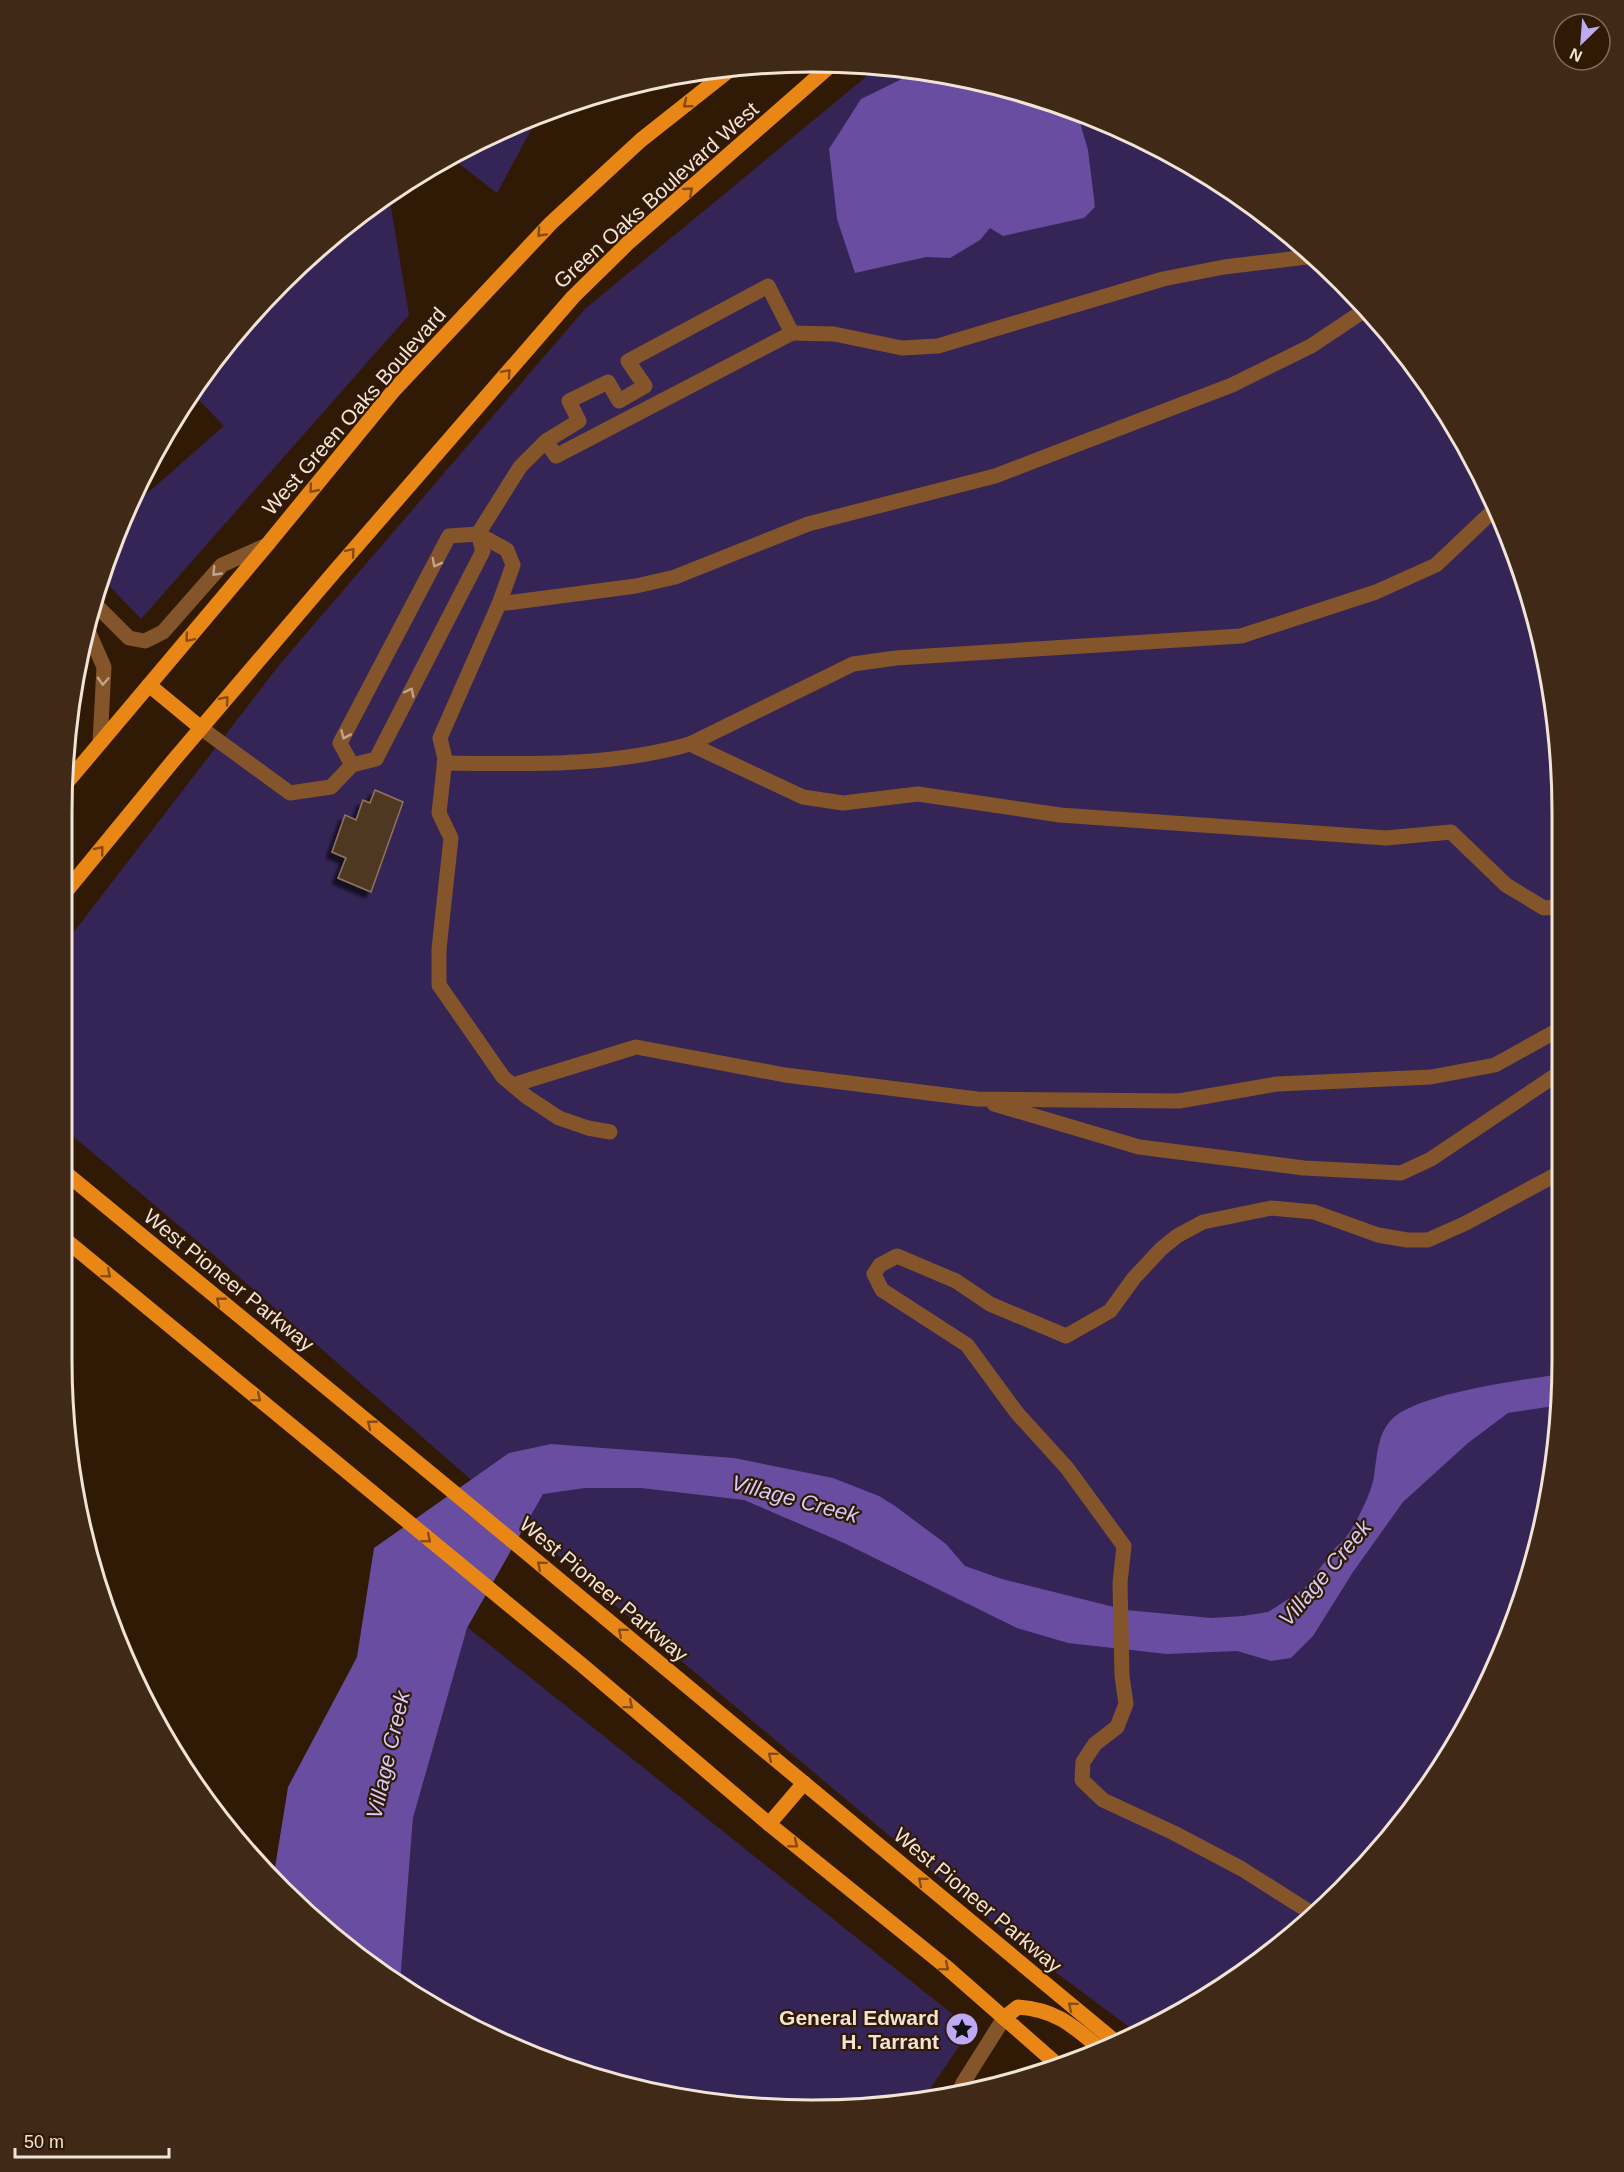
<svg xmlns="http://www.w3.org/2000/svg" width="1624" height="2172" viewBox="0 0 1624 2172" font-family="Arial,sans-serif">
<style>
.green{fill:#352556}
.water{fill:#684da0}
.building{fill:#503823;stroke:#8e745e;stroke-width:1.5;filter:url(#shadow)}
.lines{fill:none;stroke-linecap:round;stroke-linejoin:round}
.minor{stroke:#84552a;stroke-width:15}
.major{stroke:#e98716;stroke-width:15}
.oneway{stroke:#834b0d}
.oneway2{stroke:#c0a389}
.labels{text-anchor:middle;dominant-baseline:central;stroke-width:4.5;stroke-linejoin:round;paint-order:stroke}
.street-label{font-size:21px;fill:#f2e3d7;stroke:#301a06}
.poi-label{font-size:21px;font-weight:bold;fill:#f2e3d7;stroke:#301a06;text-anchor:end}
.water-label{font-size:22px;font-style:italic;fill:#d5caf8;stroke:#301a06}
.rim{fill:none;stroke:#f2e3d7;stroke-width:3}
</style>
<defs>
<filter id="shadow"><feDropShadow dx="-5.5" dy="5.5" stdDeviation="1.5" flood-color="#0009"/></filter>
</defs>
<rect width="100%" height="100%" fill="#301a06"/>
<!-- green -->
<g class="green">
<polygon points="878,67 910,68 1054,101 1188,162 1307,248 1408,355 1505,525 1556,714 1561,1409 1537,1555 1462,1735 1376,1855 1269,1956 1136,2032 1023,1948 611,1602 215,1256 62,1127 63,946 280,664 585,309"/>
<polygon points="538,117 497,193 458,163 456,154 480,139"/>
<polygon points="389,195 409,315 141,619 102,578 127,511 224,426 191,392 281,282 355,216"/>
<polygon points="467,1627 971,2029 923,2099 861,2109 666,2096 480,2033 400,1983 413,1818"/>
</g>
<!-- water -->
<g class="water">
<polygon points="916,72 930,72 1054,101 1077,112 1088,150 1095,207 1084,218 1003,236 990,228 980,240 950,258 926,257 855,273 837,219 829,149 861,99"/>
<path d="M1561,1374v31l-53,8 -40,30 -65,59 -50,70 -40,64 -22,22 -20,3 -34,-10 -70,3 -99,-11 -51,-15 -173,-85 -100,-43 -103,-12h-56l-42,6 -76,134 -54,190 -13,165 -45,-27 -73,-65 -9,-11 15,-93 69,-130 17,-109 135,-95 42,-9 183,14 99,20 46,18 16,10 51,38 19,22 37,13 124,31 85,8 32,-2 25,-4 36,-23 32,-42c14,-8 36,-54 38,-71 3,-18 3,-41 17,-56 25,-27 131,-40 170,-46z"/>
</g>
<!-- building -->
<polygon class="building" points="375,790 403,802 371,892 338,878 346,858 332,852 345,815 356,820 363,800 370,803"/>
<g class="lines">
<!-- minor -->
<g class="minor">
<polyline points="792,333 834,334 902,348 938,346 1163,279 1224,267 1315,256"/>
<polyline points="93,602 129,638 145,641 163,632 222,565 267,545"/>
<polyline points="499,604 636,586 675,577 808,524 995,476 1232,385 1311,346 1365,310"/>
<polyline points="86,626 104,667 100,743"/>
<polyline points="201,728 290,793 331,787 352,765 376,759 483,551 478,534 520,467 546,441 556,456 792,333 768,286 628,361 645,386 619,401 608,382 569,401 579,421 546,441"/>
<polyline points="690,744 853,664 896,658 1241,636 1376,592 1436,565 1496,508"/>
<path d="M444,763c83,1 166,4 246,-19l113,53 40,6 75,-9 142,21 326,23 65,-6 55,53 38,23 13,-1"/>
<polyline points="352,765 340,743 449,536 478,534 507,550 513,565 499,604 440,738 445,759 439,813 451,838 439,949 439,985 503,1077 527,1097 559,1118 588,1128 610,1132"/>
<polyline points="513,1085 636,1047 785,1075 977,1099 1179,1101 1277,1084 1431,1077 1495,1065 1558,1030"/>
<polyline points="994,1104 1139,1147 1304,1168 1401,1173 1431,1159 1559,1073"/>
<polyline points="1313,1914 1242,1869 1174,1833 1103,1800 1082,1780 1083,1762 1095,1744 1117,1727 1126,1704 1122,1676 1120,1583 1124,1546 1067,1468 1017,1413 967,1345 882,1290 874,1274 880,1265 897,1256 956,1281 990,1304 1066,1336 1110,1311 1134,1278 1161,1249 1177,1236 1203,1222 1271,1208 1314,1212 1378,1235 1407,1240 1428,1240 1466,1223 1559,1173"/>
<polyline points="959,2093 963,2083 1004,2018"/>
</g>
<!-- major -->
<g class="major">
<polyline points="149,685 201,728"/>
<polyline points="63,787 267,545 394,390 551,223 641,140 732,68"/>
<polyline points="63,895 173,761 335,571 573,297 629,242 831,65"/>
<polyline points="62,1170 463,1500 1117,2043"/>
<polyline points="62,1237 582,1665 769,1824 945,1966 1060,2067"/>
<polyline points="769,1824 804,1783"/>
<path d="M1004,2018l14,-11c40,3 56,20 85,44"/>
</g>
</g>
<!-- one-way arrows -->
<defs><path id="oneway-chevron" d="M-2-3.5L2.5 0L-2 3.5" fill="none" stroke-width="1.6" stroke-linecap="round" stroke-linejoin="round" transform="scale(1.5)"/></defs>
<g class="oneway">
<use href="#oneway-chevron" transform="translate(687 104) rotate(142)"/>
<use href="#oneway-chevron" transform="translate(689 191) rotate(-41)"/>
<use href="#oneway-chevron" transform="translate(541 233) rotate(133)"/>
<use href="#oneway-chevron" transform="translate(507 373) rotate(-49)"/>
<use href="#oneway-chevron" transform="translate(313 489) rotate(129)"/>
<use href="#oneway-chevron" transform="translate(351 552) rotate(-49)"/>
<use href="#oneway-chevron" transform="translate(189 638) rotate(130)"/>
<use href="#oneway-chevron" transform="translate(225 700) rotate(-50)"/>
<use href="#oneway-chevron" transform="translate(100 850) rotate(-51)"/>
<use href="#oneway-chevron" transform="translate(107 1274) rotate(40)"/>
<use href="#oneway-chevron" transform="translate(220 1301) rotate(-141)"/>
<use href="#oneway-chevron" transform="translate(257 1398) rotate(40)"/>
<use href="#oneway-chevron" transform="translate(371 1424) rotate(-141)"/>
<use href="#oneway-chevron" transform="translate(427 1539) rotate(40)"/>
<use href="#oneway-chevron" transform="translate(541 1565) rotate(-140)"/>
<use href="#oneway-chevron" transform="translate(622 1632) rotate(-140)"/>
<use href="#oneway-chevron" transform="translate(629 1705) rotate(40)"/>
<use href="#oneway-chevron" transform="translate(772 1756) rotate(-140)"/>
<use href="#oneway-chevron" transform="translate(794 1844) rotate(39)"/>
<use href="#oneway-chevron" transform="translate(922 1881) rotate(-140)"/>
<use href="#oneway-chevron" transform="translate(945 1967) rotate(40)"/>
<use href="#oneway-chevron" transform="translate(1072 2006) rotate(-140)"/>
</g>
<g class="oneway2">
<use href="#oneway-chevron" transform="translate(436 563) rotate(118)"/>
<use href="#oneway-chevron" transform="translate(216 572) rotate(134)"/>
<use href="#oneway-chevron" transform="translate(103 681) rotate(93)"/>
<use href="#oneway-chevron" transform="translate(410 692) rotate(-63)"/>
<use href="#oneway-chevron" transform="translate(345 735) rotate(114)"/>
</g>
<!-- icons -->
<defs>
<symbol id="sight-disc" viewBox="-11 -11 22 22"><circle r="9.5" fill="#bea9f5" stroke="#301a06"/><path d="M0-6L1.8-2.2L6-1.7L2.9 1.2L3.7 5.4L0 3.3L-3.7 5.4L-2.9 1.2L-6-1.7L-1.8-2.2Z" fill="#111"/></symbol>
</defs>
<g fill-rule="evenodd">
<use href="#sight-disc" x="943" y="2010" width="38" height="38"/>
</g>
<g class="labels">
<!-- street labels -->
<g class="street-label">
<text transform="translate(656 195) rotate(-42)">Green Oaks Boulevard West</text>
<text transform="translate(354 411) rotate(-49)">West Green Oaks Boulevard</text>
<text transform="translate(229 1280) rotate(39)">West Pioneer Parkway</text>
<text transform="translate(604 1589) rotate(40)">West Pioneer Parkway</text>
<text transform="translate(978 1900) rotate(40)">West Pioneer Parkway</text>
</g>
<!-- poi labels -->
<g class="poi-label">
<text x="939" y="2017">General Edward<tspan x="939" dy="24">H. Tarrant</tspan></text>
</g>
<!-- water labels -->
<g class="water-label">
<text transform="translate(795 1499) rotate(15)">Village Creek</text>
<text transform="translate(1325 1573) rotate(-50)">Village Creek</text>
<text transform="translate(388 1755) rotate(-77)">Village Creek</text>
</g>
</g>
<!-- crop -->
<path d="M0 0H1624V2172H0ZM812 72H812A740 740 0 0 1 1552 812V1360A740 740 0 0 1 812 2100H812A740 740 0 0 1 72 1360V812A740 740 0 0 1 812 72Z" fill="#402a17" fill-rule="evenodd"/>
<path class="rim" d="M812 72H812A740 740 0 0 1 1552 812V1360A740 740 0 0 1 812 2100H812A740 740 0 0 1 72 1360V812A740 740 0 0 1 812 72Z"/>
<!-- north arrow -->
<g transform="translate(1582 42) rotate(205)"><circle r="28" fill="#301a06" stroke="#7e6a5a" stroke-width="1.5"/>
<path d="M0-4.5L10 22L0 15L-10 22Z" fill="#bea9f5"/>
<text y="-9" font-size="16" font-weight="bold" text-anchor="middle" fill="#f2e3d7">N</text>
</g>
<!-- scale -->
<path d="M15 2148v9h154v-9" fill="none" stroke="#f2e3d7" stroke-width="3"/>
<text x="24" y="2148" font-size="18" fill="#f2e3d7" stroke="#301a06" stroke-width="4.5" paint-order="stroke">50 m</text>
</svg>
